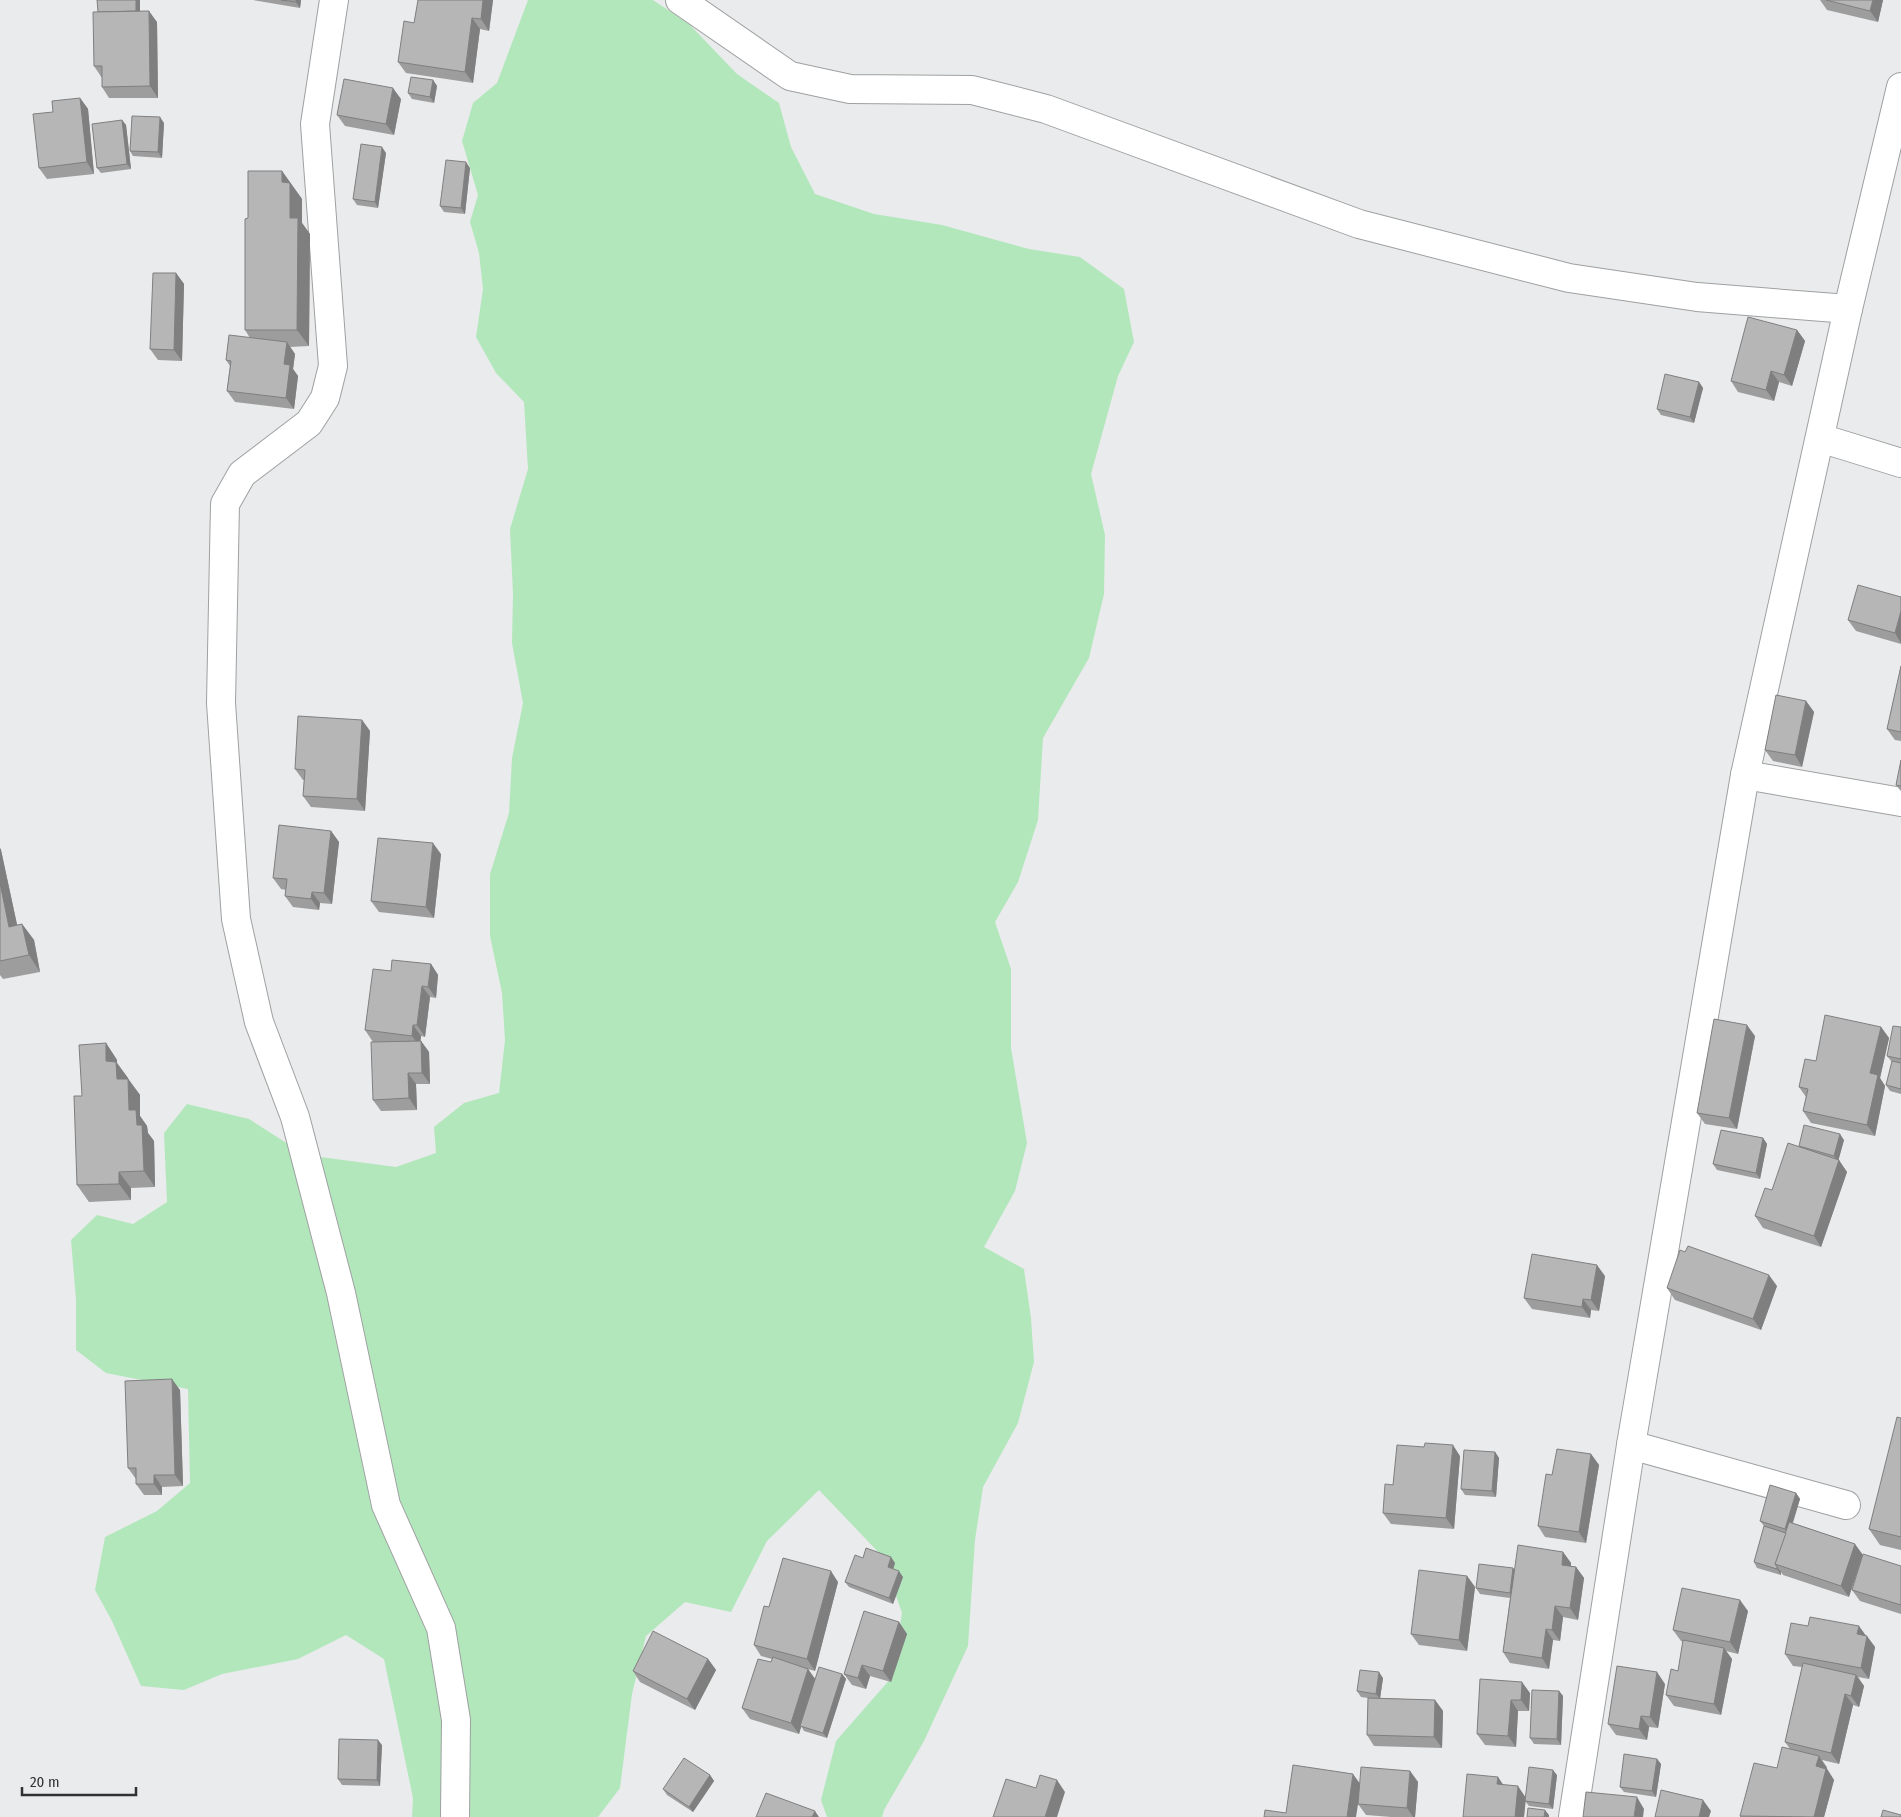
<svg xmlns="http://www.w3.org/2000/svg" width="1901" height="1817" viewBox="0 0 1901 1817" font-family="'Fira Sans Condensed',sans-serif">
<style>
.green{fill:#b2e7bc}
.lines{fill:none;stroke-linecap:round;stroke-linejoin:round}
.minor-casing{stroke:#9fa0a1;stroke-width:30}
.minor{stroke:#fff;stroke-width:28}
.wall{fill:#9d9d9d}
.shaded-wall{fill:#7f7f80}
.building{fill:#b6b6b7;stroke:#7f7f80}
</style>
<rect width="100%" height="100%" fill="#eaebec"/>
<!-- green -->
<polygon class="green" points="528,0 653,0 689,24 737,74 779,103 791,147 815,194 874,214 942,225 1029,249 1080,257 1124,289 1134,342 1118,376 1091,474 1105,535 1104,594 1089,658 1043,738 1038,820 1018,882 995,922 1011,969 1011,1048 1027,1143 1015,1191 984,1247 1024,1269 1031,1318 1034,1362 1018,1423 983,1487 975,1540 968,1646 924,1741 884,1810 882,1817 827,1817 821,1800 836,1741 892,1677 902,1613 882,1556 819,1490 767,1541 731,1612 685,1602 646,1636 632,1694 620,1788 598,1817 412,1817 413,1798 384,1659 346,1635 298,1659 222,1674 184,1690 141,1686 112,1621 95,1590 105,1537 157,1511 190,1483 188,1389 106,1373 76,1350 76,1300 71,1240 97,1215 133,1224 167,1202 164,1133 187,1104 249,1119 305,1155 396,1167 436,1153 434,1127 464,1103 499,1093 505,1040 502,993 490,936 490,874 509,813 512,758 523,703 512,643 513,594 510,529 528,469 524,402 496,373 476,337 483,289 479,253 470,222 478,195 462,141 473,103 497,83"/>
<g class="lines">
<defs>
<g id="minor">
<polyline points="334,0 315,124 333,366 325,398 309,423 242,474 225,504 221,703 236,919 259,1022 295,1117 341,1293 386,1505 441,1628 456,1720 455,1817"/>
<polyline points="680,0 790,76 850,89 972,90 1046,109 1359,224 1569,278 1697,297 1848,309"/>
<polyline points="1820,438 1901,463"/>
<polyline points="1745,775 1901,802"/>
<polyline points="1631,1445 1846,1505"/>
<polyline points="1573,1817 1631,1445 1745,775 1848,309 1901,87"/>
</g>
</defs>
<!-- minor casing -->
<use href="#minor" class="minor-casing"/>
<!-- minor -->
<use href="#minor" class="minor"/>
</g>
<!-- wall -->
<g class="wall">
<polygon points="140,0 140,11 157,22 158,98 109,98 102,87 102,78 94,66 98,12"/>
<polygon points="253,0 301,0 300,8"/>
<polygon points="418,0 493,0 489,31 480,29 473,83 406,73 398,62 414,23"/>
<polygon points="1820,0 1883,0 1878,22 1827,10"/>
<polygon points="433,80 437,86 434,103 412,99 408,93"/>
<polygon points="80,98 88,109 94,174 47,179 39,168 53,112"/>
<polygon points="401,99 394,135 345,126 337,115"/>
<polygon points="122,120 126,125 131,169 101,173 97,168"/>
<polygon points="164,123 162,158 133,156 130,151"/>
<polygon points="386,153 378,208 357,205 353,199"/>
<polygon points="470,168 465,214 444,212 440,206"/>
<polygon points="282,171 302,199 302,223 310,234 309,346 290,347 295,354 293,369 298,376 294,409 235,402 227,391 230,366 226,360 250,338 245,330 248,218"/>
<polygon points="176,273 184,284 182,361 158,360 150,349"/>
<polygon points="1797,330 1805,341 1792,386 1779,382 1774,401 1738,392 1731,381"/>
<polygon points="1699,382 1703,388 1694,423 1661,415 1657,409"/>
<polygon points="1901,597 1901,644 1856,631 1848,620"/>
<polygon points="1901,666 1901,741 1895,740 1887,729"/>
<polygon points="1806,701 1814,712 1802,767 1773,761 1765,750"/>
<polygon points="362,720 370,731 365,811 311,807 303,796 304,780 303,780 295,769"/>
<polygon points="1901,760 1901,791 1900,790 1896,785"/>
<polygon points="331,831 339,842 332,904 320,903 319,910 293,907 285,896 286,890 281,889 273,878"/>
<polygon points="0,848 1,850 17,925 22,924 34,940 40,972 3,979 0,975"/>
<polygon points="441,854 434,918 379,912 371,901"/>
<polygon points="431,964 438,975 436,998 430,997 425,1037 421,1036 420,1041 421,1041 429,1052 430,1084 416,1084 417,1110 381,1111 373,1100 378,1042 373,1042 365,1030 391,971"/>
<polygon points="1881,1027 1889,1038 1880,1078 1885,1086 1875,1136 1811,1123 1803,1111 1806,1097 1799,1087 1816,1061"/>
<polygon points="1901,1027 1901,1094 1890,1091 1886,1085 1892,1062 1887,1056"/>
<polygon points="1755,1036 1737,1129 1705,1124 1697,1113"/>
<polygon points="106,1043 117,1060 117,1063 140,1095 140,1116 147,1126 148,1133 154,1141 155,1187 131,1188 131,1200 89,1202 77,1185 82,1096"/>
<polygon points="1763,1138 1767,1144 1760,1179 1717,1170 1713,1164"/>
<polygon points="1844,1140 1838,1160 1847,1172 1821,1247 1763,1228 1755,1216 1799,1147"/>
<polygon points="1605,1276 1599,1311 1591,1310 1590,1318 1532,1309 1524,1298"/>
<polygon points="1777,1286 1761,1330 1675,1300 1667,1288"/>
<polygon points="180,1390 183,1486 162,1487 162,1495 144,1495 136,1484 136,1479 128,1468"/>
<polygon points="1901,1418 1901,1550 1880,1545 1869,1529"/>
<polygon points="1495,1452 1499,1458 1496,1497 1465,1495 1461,1489"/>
<polygon points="1591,1454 1599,1465 1586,1543 1545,1537 1538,1526 1552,1475"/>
<polygon points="1460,1456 1454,1529 1391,1524 1383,1513 1393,1485"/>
<polygon points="1796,1493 1800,1499 1793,1523 1855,1544 1849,1597 1783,1575 1781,1572 1781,1575 1757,1568 1754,1562 1764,1526 1760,1521"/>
<polygon points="1563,1552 1571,1563 1571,1566 1576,1567 1584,1578 1578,1620 1563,1617 1560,1641 1553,1640 1549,1669 1510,1663 1503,1652 1510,1598 1480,1594 1476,1588 1513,1568 1514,1570"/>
<polygon points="863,1558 895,1563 893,1569 903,1577 893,1604 849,1587 845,1582"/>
<polygon points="1901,1566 1901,1614 1860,1601 1852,1590"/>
<polygon points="1467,1576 1475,1587 1467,1651 1419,1645 1411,1634"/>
<polygon points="838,1582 815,1671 804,1668 808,1669 815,1680 842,1674 846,1679 827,1738 804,1731 801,1726 799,1734 750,1719 742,1708 771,1662 772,1659 761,1656 754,1645 769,1607"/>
<polygon points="1748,1611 1738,1654 1726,1651 1732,1659 1721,1715 1674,1706 1666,1695 1678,1671 1683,1642 1681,1641 1673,1630"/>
<polygon points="899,1622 907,1634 891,1682 870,1676 866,1689 852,1685 844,1674"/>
<polygon points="1866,1636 1875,1647 1869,1679 1858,1677 1864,1686 1859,1707 1853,1705 1839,1764 1822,1760 1827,1767 1827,1769 1834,1780 1824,1817 1740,1817 1740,1816 1777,1768 1790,1749 1785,1742 1802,1667 1793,1666 1785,1654"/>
<polygon points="708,1659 716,1670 695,1710 640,1682 633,1671"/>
<polygon points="1383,1678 1380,1698 1435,1700 1443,1711 1442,1748 1374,1746 1367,1735 1368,1698 1361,1697 1357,1691"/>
<polygon points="1480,1679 1530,1693 1529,1711 1518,1711 1516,1747 1485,1745 1477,1734"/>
<polygon points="1665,1684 1658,1728 1649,1727 1647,1740 1616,1735 1608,1724"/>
<polygon points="1559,1691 1563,1696 1561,1745 1534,1744 1530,1738"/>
<polygon points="382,1745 380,1786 342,1785 338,1779"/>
<polygon points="1657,1759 1661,1764 1656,1797 1624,1792 1620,1787"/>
<polygon points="1410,1771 1418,1782 1415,1817 1391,1817 1366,1815 1358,1804 1286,1813 1360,1784"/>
<polygon points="710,1775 714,1781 693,1812 667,1795 663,1789"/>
<polygon points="1557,1775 1553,1809 1529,1806 1525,1801 1524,1817 1463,1817 1498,1777 1503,1785 1525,1797"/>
</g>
<!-- shaded-wall -->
<g class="shaded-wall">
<polygon points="136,0 140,0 140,18 136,12"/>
<polygon points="296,0 301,0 300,8 296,2"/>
<polygon points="483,0 493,0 489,31 481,19"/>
<polygon points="1873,0 1883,0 1878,22 1870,11"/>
<polygon points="149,11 157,22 158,98 150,86"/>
<polygon points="472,18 480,29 473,83 465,72"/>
<polygon points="433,80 437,86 434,103 430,97"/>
<polygon points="393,88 401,99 394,135 386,124"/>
<polygon points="80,98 88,109 94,174 87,162"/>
<polygon points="160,117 164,123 162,158 158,152"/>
<polygon points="122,120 126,125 131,169 127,164"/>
<polygon points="382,147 386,153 378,208 375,202"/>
<polygon points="466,162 470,168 465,214 461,208"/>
<polygon points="282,171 302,199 302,223 310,234 309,346 297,330 290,218 282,182"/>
<polygon points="176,273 184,284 182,361 174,350"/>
<polygon points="1797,330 1805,341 1792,386 1784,375"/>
<polygon points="287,342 295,354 293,369 298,376 294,409 286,398 284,364"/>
<polygon points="1771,371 1779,382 1774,401 1766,390"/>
<polygon points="1699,382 1703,388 1694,423 1690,417"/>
<polygon points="1901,611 1901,643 1895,633"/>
<polygon points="1806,701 1814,712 1802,767 1795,755"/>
<polygon points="362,720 370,731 365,811 357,799"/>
<polygon points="331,831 339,842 332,904 324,893"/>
<polygon points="433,843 441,854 434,918 426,907"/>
<polygon points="0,848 1,850 21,943 9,927 0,883"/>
<polygon points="312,892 320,903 319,910 311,899"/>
<polygon points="22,924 34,940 40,972 29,955"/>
<polygon points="431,964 438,975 436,998 428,987"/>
<polygon points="422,986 430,997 425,1037 417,1025"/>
<polygon points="413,1025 421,1036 420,1047 412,1036"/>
<polygon points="1747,1025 1755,1036 1737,1129 1729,1118"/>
<polygon points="1881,1027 1889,1038 1880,1078 1885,1086 1875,1136 1867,1125 1870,1073"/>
<polygon points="421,1041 429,1052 430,1084 422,1073"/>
<polygon points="106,1043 117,1060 117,1063 128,1078 129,1096 106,1061"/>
<polygon points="408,1073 416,1084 417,1110 409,1098"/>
<polygon points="128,1079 140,1095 140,1116 147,1126 148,1133 154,1141 155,1187 144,1171 137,1125 129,1110"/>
<polygon points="1840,1134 1844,1140 1838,1162 1834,1156"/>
<polygon points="1763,1138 1767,1144 1760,1179 1756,1173"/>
<polygon points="1839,1160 1847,1172 1821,1247 1814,1236"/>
<polygon points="119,1172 131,1188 131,1200 119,1184"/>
<polygon points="1597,1265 1605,1276 1599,1311 1591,1300"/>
<polygon points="1769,1275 1777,1286 1761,1330 1753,1319"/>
<polygon points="1583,1299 1591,1310 1590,1318 1582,1307"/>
<polygon points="172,1379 180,1390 183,1486 175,1475"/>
<polygon points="1453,1445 1460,1456 1454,1529 1446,1518"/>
<polygon points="1495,1452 1499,1458 1496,1497 1492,1491"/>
<polygon points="1591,1454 1599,1465 1586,1543 1579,1532"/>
<polygon points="154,1475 162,1487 162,1495 154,1484"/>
<polygon points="1796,1493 1800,1499 1789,1534 1785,1529"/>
<polygon points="1855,1544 1863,1555 1849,1597 1841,1586"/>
<polygon points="1563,1552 1571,1563 1570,1576 1562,1565"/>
<polygon points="891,1557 895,1563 892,1573 888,1567"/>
<polygon points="1576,1567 1584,1578 1578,1620 1570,1608"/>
<polygon points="1777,1567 1781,1572 1781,1575 1777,1569"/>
<polygon points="1513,1568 1517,1573 1514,1598 1510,1593"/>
<polygon points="831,1571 838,1582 815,1671 807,1659"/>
<polygon points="899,1571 903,1577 893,1604 889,1598"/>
<polygon points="1467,1576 1475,1587 1467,1651 1459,1640"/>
<polygon points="1740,1600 1748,1611 1738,1654 1730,1642"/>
<polygon points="1555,1606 1563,1617 1560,1641 1552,1630"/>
<polygon points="899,1622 907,1634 891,1682 883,1671"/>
<polygon points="1859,1626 1867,1637 1857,1634"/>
<polygon points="1546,1629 1553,1640 1549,1669 1542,1658"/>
<polygon points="1867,1636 1875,1647 1869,1679 1861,1668"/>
<polygon points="1724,1648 1732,1659 1721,1715 1714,1704"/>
<polygon points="708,1659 716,1670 695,1710 687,1699"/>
<polygon points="862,1665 870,1676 866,1689 858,1678"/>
<polygon points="808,1669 816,1680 799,1734 791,1723"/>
<polygon points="1379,1672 1383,1678 1380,1699 1376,1694"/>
<polygon points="1657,1672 1665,1684 1658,1728 1650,1717"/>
<polygon points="842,1674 846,1679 827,1738 823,1733"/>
<polygon points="1856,1675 1864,1686 1859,1707 1851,1696"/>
<polygon points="1522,1682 1530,1693 1529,1711 1521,1700"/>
<polygon points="1559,1691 1563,1696 1561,1745 1557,1739"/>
<polygon points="1845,1694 1853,1705 1839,1764 1831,1753"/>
<polygon points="1435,1700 1443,1711 1442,1748 1434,1737"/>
<polygon points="1511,1700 1518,1711 1516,1747 1508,1736"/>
<polygon points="1641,1716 1649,1727 1647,1740 1639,1729"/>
<polygon points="378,1740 382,1745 380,1786 377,1780"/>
<polygon points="1819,1756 1834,1780 1824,1817 1814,1817 1816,1766"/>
<polygon points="1657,1759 1661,1764 1656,1797 1652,1791"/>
<polygon points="1553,1770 1557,1775 1553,1809 1549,1804"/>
<polygon points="1410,1771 1418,1782 1415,1817 1413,1817 1407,1808"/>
<polygon points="1353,1774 1361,1785 1356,1817 1347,1817"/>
<polygon points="710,1775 714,1781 693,1812 689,1807"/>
<polygon points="1498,1777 1506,1789 1497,1784"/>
<polygon points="1057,1780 1065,1792 1057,1817 1045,1817"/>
<polygon points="1518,1786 1526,1798 1524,1817 1515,1817"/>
<polygon points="1637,1797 1644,1809 1643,1817 1634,1817"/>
<polygon points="1703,1800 1711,1811 1709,1817 1699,1817"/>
<polygon points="1545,1810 1549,1815 1549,1817 1544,1817"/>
<polygon points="815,1811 819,1817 812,1817"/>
</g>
<!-- building -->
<g class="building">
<polygon points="97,0 136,0 136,11 98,12"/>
<polygon points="281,0 296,0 296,2"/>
<polygon points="418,0 483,0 481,19 472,18 465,72 398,62 404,21 414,23"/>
<polygon points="1826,0 1873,0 1870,11"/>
<polygon points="149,11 150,86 102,87 102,66 94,66 93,12"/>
<polygon points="411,77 433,80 430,97 408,93"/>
<polygon points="344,79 393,88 386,124 337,115"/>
<polygon points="80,98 87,162 39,168 33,114 53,112 52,101"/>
<polygon points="132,116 160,117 158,152 130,151"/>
<polygon points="122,120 127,164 97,168 92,124"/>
<polygon points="361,144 382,147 375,202 353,199"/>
<polygon points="446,160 466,162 461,208 440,206"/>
<polygon points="248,171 282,171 282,182 290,183 290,218 298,218 297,330 245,330 245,219 248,218"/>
<polygon points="153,273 176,273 174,350 150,349"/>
<polygon points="1748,317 1797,330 1784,375 1771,371 1766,390 1731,381"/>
<polygon points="229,335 287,342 284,364 290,365 286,398 227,391 231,361 226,360"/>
<polygon points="1665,374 1699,382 1690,417 1657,409"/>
<polygon points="1858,585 1901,597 1901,611 1895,633 1848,620"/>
<polygon points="1901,666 1901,732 1887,729"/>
<polygon points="1776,695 1806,701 1795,755 1765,750"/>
<polygon points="298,716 362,720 357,799 303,796 305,770 295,769"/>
<polygon points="1901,760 1901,786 1896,785"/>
<polygon points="279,825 331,831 324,893 312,892 311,899 285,896 287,879 273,878"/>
<polygon points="378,838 433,843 426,907 371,901"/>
<polygon points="0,883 9,927 22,924 29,955 0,961"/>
<polygon points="392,960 431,964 428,987 422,986 417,1025 413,1025 412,1036 365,1030 373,969 391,971"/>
<polygon points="1825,1015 1881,1027 1870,1073 1878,1075 1867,1125 1803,1111 1808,1089 1799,1087 1805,1059 1816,1061"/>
<polygon points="1714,1019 1747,1025 1729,1118 1697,1113"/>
<polygon points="1893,1026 1901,1027 1901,1059 1887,1056"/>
<polygon points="421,1041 422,1073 408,1073 409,1098 373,1100 371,1042"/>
<polygon points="106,1043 106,1061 116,1062 117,1079 128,1079 129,1110 136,1110 137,1125 142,1125 144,1171 119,1172 119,1184 77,1185 74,1096 82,1096 79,1045"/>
<polygon points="1892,1061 1901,1063 1901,1089 1886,1085"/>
<polygon points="1804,1125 1840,1134 1834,1156 1799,1146"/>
<polygon points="1721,1130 1763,1138 1756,1173 1713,1164"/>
<polygon points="1788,1143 1839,1160 1814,1236 1755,1216 1765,1188 1772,1190"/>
<polygon points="1688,1246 1769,1275 1753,1319 1667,1288 1680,1250 1685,1252"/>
<polygon points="1532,1254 1597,1265 1591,1300 1583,1299 1582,1307 1524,1298"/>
<polygon points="172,1379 175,1475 154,1475 154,1484 136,1484 136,1468 128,1468 125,1381"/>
<polygon points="1897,1417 1901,1418 1901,1537 1869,1529"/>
<polygon points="1425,1443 1453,1445 1446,1518 1383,1513 1385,1484 1393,1485 1397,1445 1424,1447"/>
<polygon points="1557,1449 1591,1454 1579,1532 1538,1526 1546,1474 1552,1475"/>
<polygon points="1464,1450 1495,1452 1492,1491 1461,1489"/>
<polygon points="1770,1485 1796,1493 1785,1529 1760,1521"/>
<polygon points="1789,1522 1855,1544 1841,1586 1775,1564"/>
<polygon points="1764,1526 1786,1533 1775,1564 1777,1567 1777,1569 1754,1562"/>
<polygon points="1518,1545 1563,1552 1562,1565 1576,1567 1570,1608 1555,1606 1552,1630 1546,1629 1542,1658 1503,1652"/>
<polygon points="866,1548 891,1557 888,1567 899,1571 889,1598 845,1582 855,1555 863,1558"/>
<polygon points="1863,1554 1901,1566 1901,1605 1852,1590"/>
<polygon points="783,1558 831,1571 807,1659 754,1645 764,1606 769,1607"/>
<polygon points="1479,1564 1513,1568 1510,1593 1476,1588"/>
<polygon points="1419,1570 1467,1576 1459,1640 1411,1634"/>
<polygon points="1682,1588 1740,1600 1730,1642 1673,1630"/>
<polygon points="864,1611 899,1622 883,1671 862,1665 858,1678 844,1674"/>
<polygon points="1810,1617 1859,1626 1857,1634 1867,1636 1861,1668 1785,1654 1791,1623 1808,1626"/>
<polygon points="653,1631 708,1659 687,1699 633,1671"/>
<polygon points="1683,1640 1724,1648 1714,1704 1666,1695 1671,1669 1678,1671"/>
<polygon points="773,1657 808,1669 791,1723 742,1708 758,1659 771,1662"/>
<polygon points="1803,1663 1856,1675 1851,1696 1845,1694 1831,1753 1785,1742"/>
<polygon points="1617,1666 1657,1672 1650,1717 1641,1716 1639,1729 1608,1724"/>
<polygon points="819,1667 842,1674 823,1733 800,1726"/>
<polygon points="1360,1670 1379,1672 1376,1694 1357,1691"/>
<polygon points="1480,1679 1522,1682 1521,1700 1511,1700 1508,1736 1477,1734"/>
<polygon points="1532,1690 1559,1691 1557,1739 1530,1738"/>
<polygon points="1368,1698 1435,1700 1434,1737 1367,1735"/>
<polygon points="339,1739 378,1740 377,1780 338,1779"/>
<polygon points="1782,1747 1819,1756 1816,1766 1826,1769 1814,1817 1740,1816 1754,1763 1777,1768"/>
<polygon points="1624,1754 1657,1759 1652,1791 1620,1787"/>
<polygon points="684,1758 710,1775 689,1807 663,1789"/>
<polygon points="1293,1765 1353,1774 1347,1817 1264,1817 1265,1810 1286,1813"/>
<polygon points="1361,1767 1410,1771 1407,1808 1358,1804"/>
<polygon points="1529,1767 1553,1770 1549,1804 1525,1801"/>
<polygon points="1467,1774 1498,1777 1497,1784 1518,1786 1515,1817 1463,1817"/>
<polygon points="1040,1775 1057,1780 1045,1817 993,1817 1006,1779 1036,1788"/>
<polygon points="1661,1790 1703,1800 1699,1817 1655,1817"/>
<polygon points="1586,1792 1637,1797 1634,1817 1583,1817"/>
<polygon points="766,1793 815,1811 812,1817 756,1817"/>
<polygon points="1528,1808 1545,1810 1544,1817 1527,1817"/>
<polygon points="1883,1810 1901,1815 1901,1817 1881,1817"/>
</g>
<!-- scale -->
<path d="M22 1787v8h114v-8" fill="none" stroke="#313131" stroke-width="2.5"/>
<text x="30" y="1787" font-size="15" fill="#313131" stroke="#eaebec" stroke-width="4" paint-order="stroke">20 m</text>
</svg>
